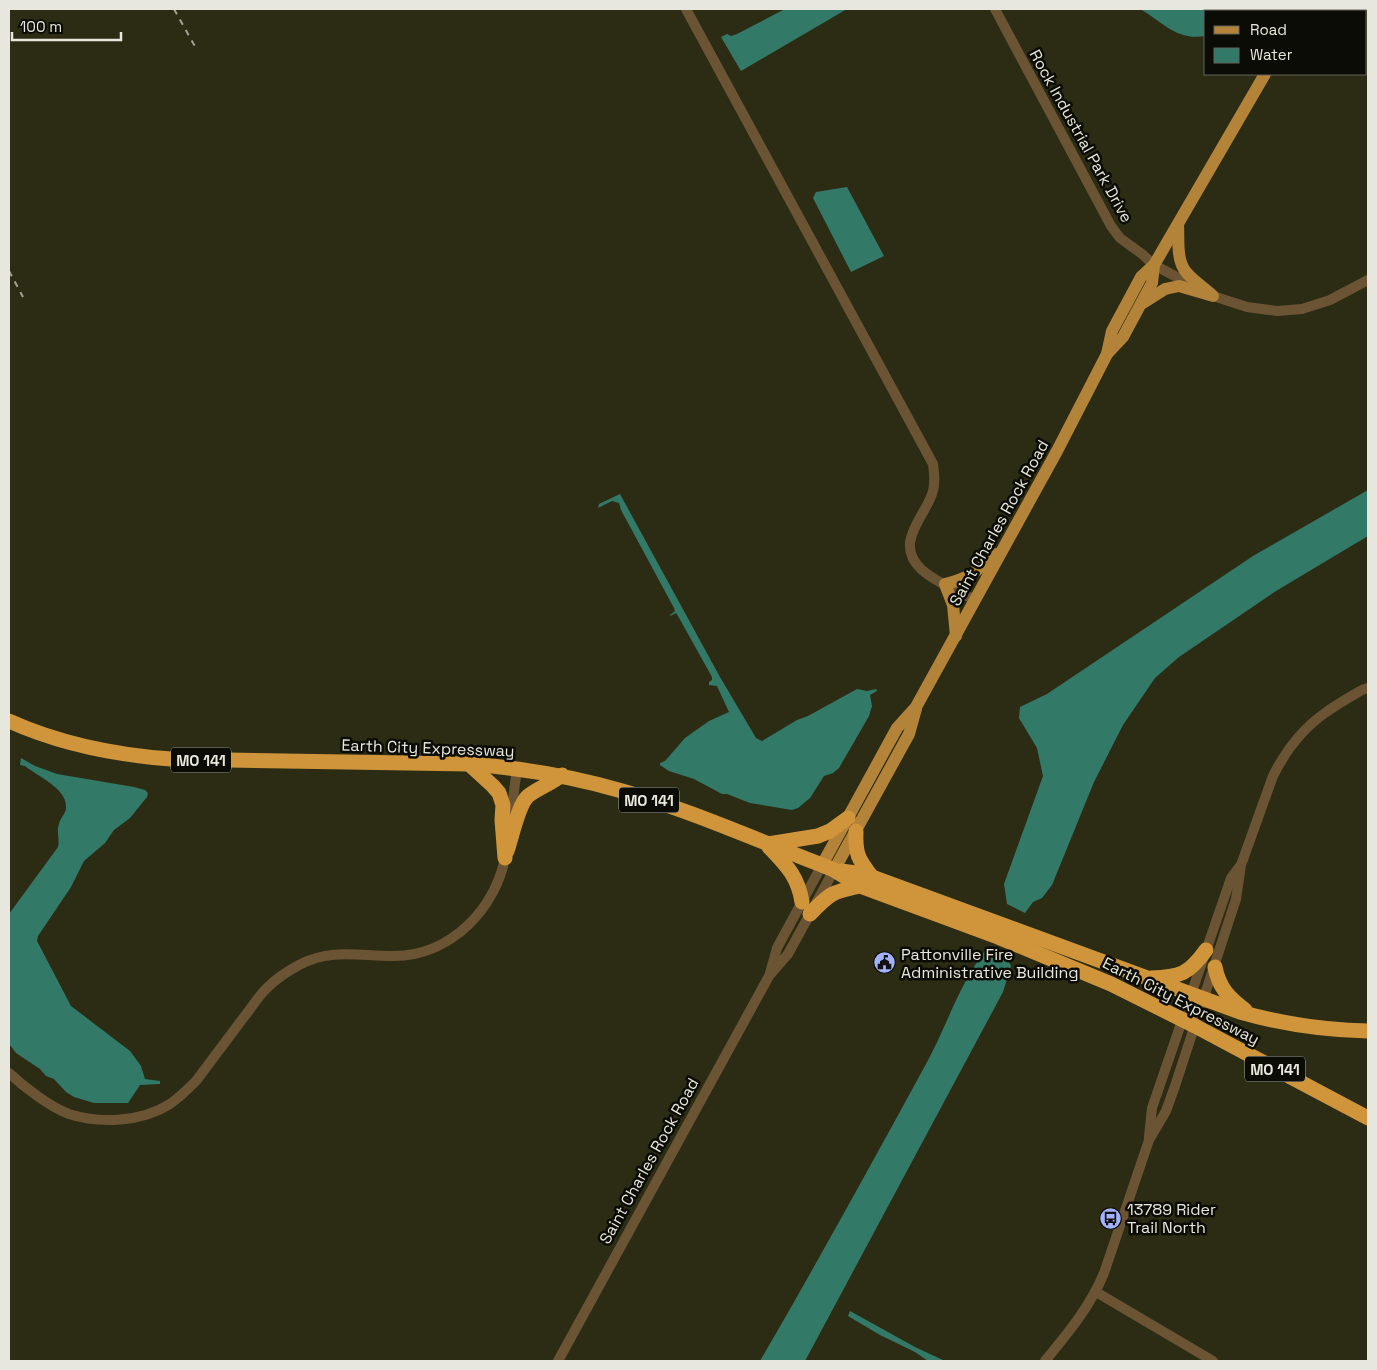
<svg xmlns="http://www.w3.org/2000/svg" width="1377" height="1370" viewBox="0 0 1377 1370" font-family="'Space Grotesk',sans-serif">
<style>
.built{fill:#2c2c15;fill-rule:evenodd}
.water{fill:#337968}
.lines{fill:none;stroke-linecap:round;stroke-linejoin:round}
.minor{stroke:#6b5433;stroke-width:10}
.major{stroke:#b3833a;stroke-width:12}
.highway{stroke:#d0953a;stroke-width:15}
.rail{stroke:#a2a296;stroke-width:2;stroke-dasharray:6 6;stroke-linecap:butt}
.labels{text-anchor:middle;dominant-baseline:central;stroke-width:5;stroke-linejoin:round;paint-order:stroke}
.shield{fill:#0c0c06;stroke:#a5a59c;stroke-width:1}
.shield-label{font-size:15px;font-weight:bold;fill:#e7e7dd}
.street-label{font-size:16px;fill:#e7e7dd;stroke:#0c0c06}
.poi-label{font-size:16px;fill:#e7e7dd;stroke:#0c0c06;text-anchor:start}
</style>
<rect width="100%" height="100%" fill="#242414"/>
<!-- built -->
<path class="built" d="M9,9h1359v1352h-1359zM1206,11h160v63h-160z"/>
<!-- water -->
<g class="water">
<polygon points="785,9 847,9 741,71 721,37 727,34 731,36 737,34"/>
<path d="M1140,9h122l-3,2h-53v25c-30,5 -43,-14 -66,-27z"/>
<polygon points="847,187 884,256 851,272 813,198 816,192"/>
<polygon points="1368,490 1368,536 1276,591 1179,657 1155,678 1123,725 1094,782 1052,885 1042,898 1033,902 1025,913 1007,904 1004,884 1043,776 1037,748 1019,718 1020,707 1047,694 1253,556"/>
<polygon points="620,494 720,677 756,738 762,741 797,720 808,716 857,689 867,691 876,689 877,691 870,695 872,706 869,716 839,768 833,773 824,776 810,798 798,808 792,810 750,803 727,794 722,794 694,779 669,771 660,765 660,763 665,761 685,738 709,721 729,712 717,686 709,685 709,682 712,680 712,677 678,616 676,613 670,616 670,615 675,611 674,608 621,510 619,503 612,501 598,508 599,504"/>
<path d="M21,758l14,8 22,8 77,13 11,3 3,3 -1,4 -17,21 -16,12 -9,13 -21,18 -13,26 -33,49 -1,5 34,65 59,45 11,15 4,13 15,2v3l-20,1 -12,18h-34l-20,-6 -8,-5 -12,-13 -8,-3 -6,-7 -24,-16 -7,-9v-130l49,-67c2,-8 -2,-16 1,-23 1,-6 8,-11 7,-18 0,-18 -29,-30 -41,-40l-5,-1z"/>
<path d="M988,947l16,4 7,15 -8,26 -198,369h-45c57,-98 112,-198 166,-297 21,-38 34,-83 62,-117z"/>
<polygon points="850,1311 915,1347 945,1361 928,1361 915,1352 880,1335 848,1316"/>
</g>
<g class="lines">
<!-- minor -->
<g class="minor">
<path d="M686,9l247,455c1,9 3,20 -1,30 -8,24 -39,50 -10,76 15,13 36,21 53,30"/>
<polyline points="995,9 1111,226 1120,238 1142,254 1154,265 1213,296 1247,307 1277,311 1302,309 1330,300 1368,280"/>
<polyline points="510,823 517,768"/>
<polyline points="770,973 777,948 822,865"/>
<path d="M9,1073c15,14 41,34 60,41 31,10 73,8 101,-10 10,-7 18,-15 26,-23 16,-21 32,-43 48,-64 8,-10 15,-22 24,-30 9,-9 20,-16 31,-22 31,-17 60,-9 93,-9 58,1 106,-48 114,-104"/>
<polyline points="1149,1137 1152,1108 1231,878 1240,866"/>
<polyline points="1096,1292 1213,1361"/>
<polyline points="558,1361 769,976 788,954 834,870"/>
<path d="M1045,1361c23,-28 45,-54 59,-88l45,-133 17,-29 9,-25 61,-187 5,-34 32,-89c12,-24 29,-47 52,-63 12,-9 25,-16 37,-23l6,-2"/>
</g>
<!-- major -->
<g class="major">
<polyline points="1299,11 1300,9"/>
<path d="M1178,225c1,14 -2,35 8,47 7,9 19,16 27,24"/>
<polyline points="1143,303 1165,289 1179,286 1210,295"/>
<polyline points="1107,354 1123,337 1152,283 1154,265"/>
<path d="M956,636l-3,-31 -8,-21c25,-6 33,-14 52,-30"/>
<polyline points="822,865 897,728 916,707 1057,451 1107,354 1112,331 1141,277 1154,265 1265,74"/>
<polyline points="834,870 909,734 916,709"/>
</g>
<!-- highway -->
<g class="highway">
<path d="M9,721c51,23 106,34 162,38l298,5c52,4 102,12 153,27 68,19 134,49 200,74l12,5 26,16 138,51 113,47 84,42 173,92"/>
<polyline points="469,764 493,786 499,793 503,805 502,820 505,858"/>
<path d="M856,831c-1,23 2,28 16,46"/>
<polyline points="768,844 818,836 830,831 848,818"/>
<path d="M769,847c17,18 29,29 33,55"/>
<path d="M507,851c5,-14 11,-46 21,-55 10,-8 23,-12 34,-21"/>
<path d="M841,871l23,3 376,138c42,12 84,18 128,19"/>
<path d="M810,914c20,-21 22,-22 50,-28"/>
<path d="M1215,967c4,21 14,31 30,43"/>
<path d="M1151,978c29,-1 38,-4 55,-28"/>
</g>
<!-- rail -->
<g class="rail">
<polyline points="174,9 197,50"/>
<polyline points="9,271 23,297"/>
</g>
</g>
<!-- icons -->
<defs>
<symbol id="civic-disc" viewBox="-11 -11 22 22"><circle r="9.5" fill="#a3b2fd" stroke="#0c0c06"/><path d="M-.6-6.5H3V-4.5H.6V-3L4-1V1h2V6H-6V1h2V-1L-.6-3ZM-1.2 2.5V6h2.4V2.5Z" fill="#111"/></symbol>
<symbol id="bus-disc" viewBox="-11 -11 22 22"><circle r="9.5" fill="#a3b2fd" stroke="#0c0c06"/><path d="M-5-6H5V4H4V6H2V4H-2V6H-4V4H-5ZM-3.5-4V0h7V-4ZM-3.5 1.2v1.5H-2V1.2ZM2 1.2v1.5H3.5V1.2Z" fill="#111"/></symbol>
</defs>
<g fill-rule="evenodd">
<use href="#civic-disc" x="872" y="950" width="25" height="25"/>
<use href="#bus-disc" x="1098" y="1206" width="25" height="25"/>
</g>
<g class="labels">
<!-- shield labels -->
<g class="shield">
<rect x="171" y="747.5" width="60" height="25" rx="4"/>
<rect x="619" y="787.5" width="60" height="25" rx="4"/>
<rect x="1245" y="1056.5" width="60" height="25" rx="4"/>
</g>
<g class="shield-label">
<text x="201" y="760">MO 141</text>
<text x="649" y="800">MO 141</text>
<text x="1275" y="1069">MO 141</text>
</g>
<!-- street labels -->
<g class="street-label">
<text transform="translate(1081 136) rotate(61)">Rock Industrial Park Drive</text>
<text transform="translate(999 523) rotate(-61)">Saint Charles Rock Road</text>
<text transform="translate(428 748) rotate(2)">Earth City Expressway</text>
<text transform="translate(1181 1001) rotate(27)">Earth City Expressway</text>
<text transform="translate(649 1161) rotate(-61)">Saint Charles Rock Road</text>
</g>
<!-- poi labels -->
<g class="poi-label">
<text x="901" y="954">Pattonville Fire<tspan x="901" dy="18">Administrative Building</tspan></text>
<text x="1127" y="1209">13789 Rider<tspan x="1127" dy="18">Trail North</tspan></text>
</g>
</g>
<!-- border -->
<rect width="1377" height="1370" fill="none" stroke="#e7e7dd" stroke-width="20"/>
<!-- legend -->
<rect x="1204" y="10" width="162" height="65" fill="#0c0c06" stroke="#64645c"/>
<rect x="1214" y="26" width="25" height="8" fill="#b3833a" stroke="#64645c"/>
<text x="1250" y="35" font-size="15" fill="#e7e7dd">Road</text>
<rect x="1214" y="48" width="25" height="15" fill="#337968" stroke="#64645c"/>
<text x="1250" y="60" font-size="15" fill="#e7e7dd">Water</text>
<!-- scale -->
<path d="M12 32v8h109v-8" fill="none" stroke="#e7e7dd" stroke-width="2.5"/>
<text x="20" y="32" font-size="15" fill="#e7e7dd" stroke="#0c0c06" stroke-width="4" paint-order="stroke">100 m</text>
</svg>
